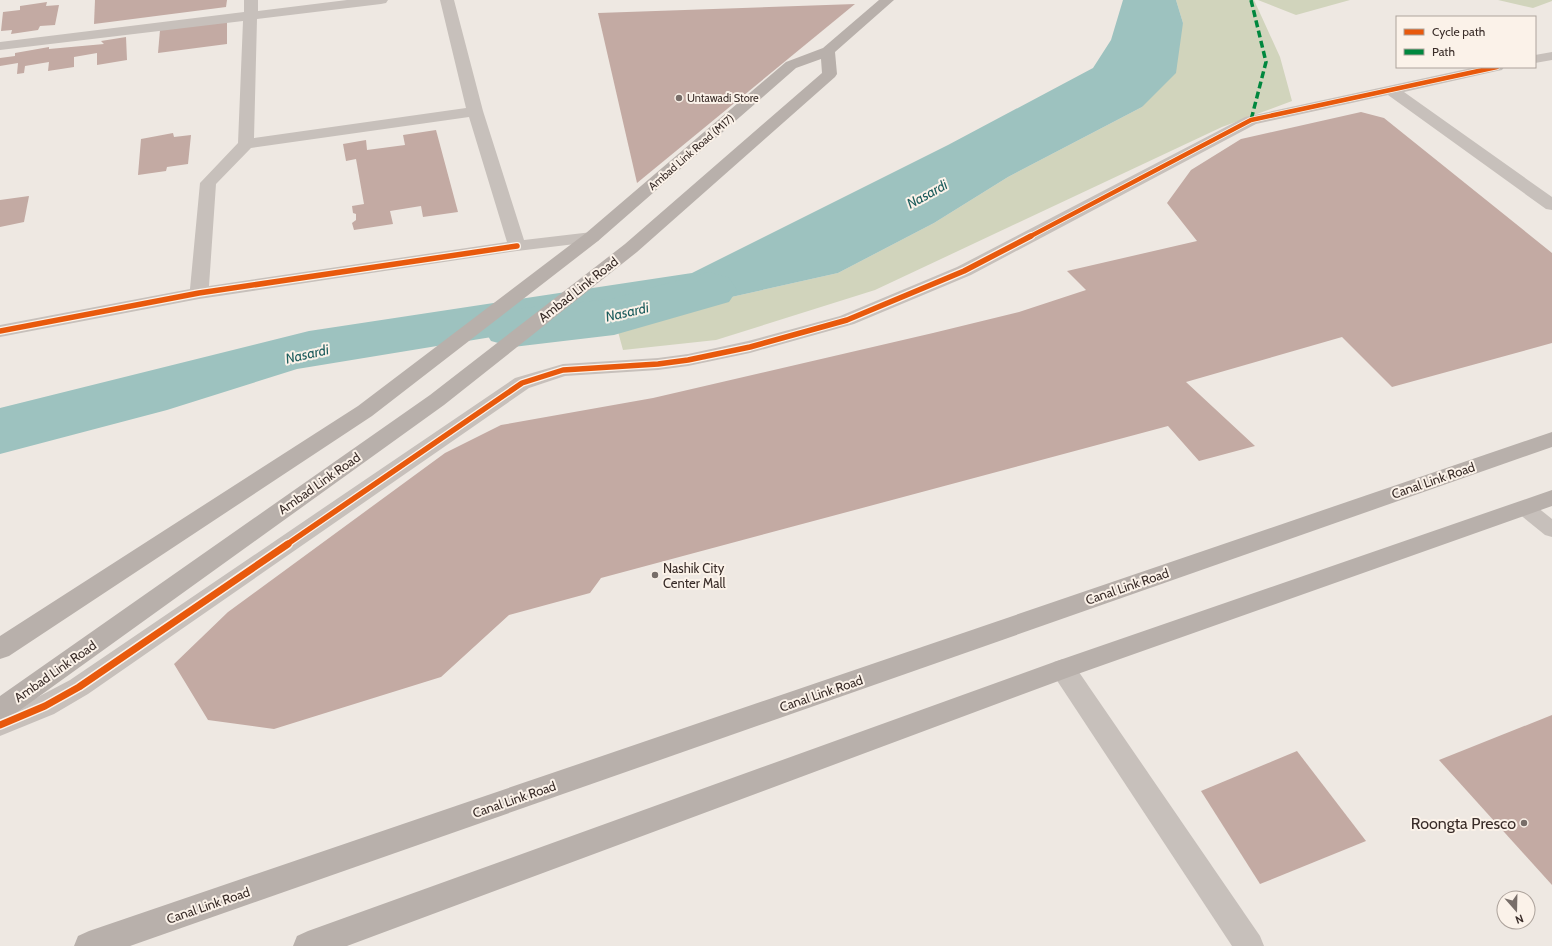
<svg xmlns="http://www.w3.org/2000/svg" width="1552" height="946" viewBox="0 0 1552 946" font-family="Cabin,sans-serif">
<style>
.green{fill:#d1d4bc}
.water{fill:#9dc2bf}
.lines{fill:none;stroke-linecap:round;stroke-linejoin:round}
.river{fill:#9dc2bf;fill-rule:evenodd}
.building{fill:#c3aaa3}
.lane{fill:#c7c0bb;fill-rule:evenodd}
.street{fill:#c7c0bb;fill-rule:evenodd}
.secondary{fill:#b8b0ab;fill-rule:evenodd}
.quiet{stroke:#00873e;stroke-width:3.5;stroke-dasharray:7 3.5;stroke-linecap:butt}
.cycleway-far2-casing{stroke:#fbf2e9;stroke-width:6}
.cycleway-far1-casing{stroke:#fbf2e9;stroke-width:8}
.cycleway-casing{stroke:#fbf2e9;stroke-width:10}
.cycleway-far2{stroke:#e8590c;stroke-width:4.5}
.cycleway-far1{stroke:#e8590c;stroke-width:5.5}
.cycleway{stroke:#e8590c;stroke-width:7}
.poi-dot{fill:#786e69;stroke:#fbf2e9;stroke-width:1.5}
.labels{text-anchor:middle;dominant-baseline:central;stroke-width:4;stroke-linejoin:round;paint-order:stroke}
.far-poi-label{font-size:11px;fill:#392c28;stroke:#fbf2e9;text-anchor:start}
.far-street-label{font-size:11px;fill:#392c28;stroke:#fbf2e9}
.street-label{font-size:13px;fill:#392c28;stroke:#fbf2e9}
.poi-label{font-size:13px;fill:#392c28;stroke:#fbf2e9;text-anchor:start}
.water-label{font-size:14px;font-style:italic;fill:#1c5c5c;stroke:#fbf2e9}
.near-poi-label{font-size:16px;fill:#392c28;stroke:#fbf2e9;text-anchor:end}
</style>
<rect width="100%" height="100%" fill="#eee8e2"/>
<!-- green -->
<g class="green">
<polygon points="1176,0 1254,0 1280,57 1292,101 1222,127 875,290 716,340 623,350 614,317 718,300 838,273 934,223 1008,177 1142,107 1183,23"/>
<polygon points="1258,0 1350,0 1296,15"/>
<polygon points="1498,0 1552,0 1552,1 1533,8"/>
</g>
<!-- water -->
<polygon class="water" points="1123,0 1176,0 1183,23 1176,73 1142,107 1008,177 934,223 838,273 718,300 297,369 167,410 0,454 0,408 309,331 692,273 948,145 1093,68 1111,40"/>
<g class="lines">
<!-- river -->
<polygon class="river" points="708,272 729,278 737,290 729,302 614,335 513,347 491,341 483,328 491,315 513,309 611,299"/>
</g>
<!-- building -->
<g class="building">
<polygon points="95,0 227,0 226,7 94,24"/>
<polygon points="47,2 46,6 59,5 55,25 40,26 38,30 11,34 12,30 1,31 3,12 20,10 20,6"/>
<polygon points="855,4 637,183 598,13"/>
<polygon points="227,22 227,44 158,53 160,30"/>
<polygon points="126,37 127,60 97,65 97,53 74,57 74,67 48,71 49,62 25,66 24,73 17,74 18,63 0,66 0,58 15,56 15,53 49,47 49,49 104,44 101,41"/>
<polygon points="1361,112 1384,118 1552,253 1552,343 1392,387 1342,337 1186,382 1255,446 1199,461 1168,426 601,578 590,593 509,615 441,677 274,729 208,720 174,664 228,612 445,453 501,425 653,398 933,333 1019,312 1086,290 1067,271 1197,241 1167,203 1191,170 1241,139"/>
<polygon points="436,130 458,212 423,217 421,206 390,211 393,224 354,230 352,223 356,220 356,214 353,213 352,206 364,204 356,159 346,161 343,144 366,140 367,150 405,145 403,135"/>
<polygon points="173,133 174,137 191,135 188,164 167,167 166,171 138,175 141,139"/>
<polygon points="29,196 24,222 0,227 0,200"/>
<polygon points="1552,715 1552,885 1439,760"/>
<polygon points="1297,751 1366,841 1260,884 1201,791"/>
</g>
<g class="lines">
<!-- lane -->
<polygon class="lane" points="1525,501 1532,503 1552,519 1552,537 1545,535 1518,513 1515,508 1518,503"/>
<!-- street -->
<g class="street">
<path d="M244,0h14v11l89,-11h41l-2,3 -5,1 -124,15 -3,119 212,-30 -26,-108h14l29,111 41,129 68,-8 6,1 3,4 -3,4 -6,1 -75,9 -318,48 -199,38v-12l190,-36 10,-106 38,-40 5,-122 -243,29v-8l244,-30zM469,117l38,125 -298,44 7,-102 35,-36z"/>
<polygon points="1552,52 1552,60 1535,63 1535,55"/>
<polygon points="1476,67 1504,67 1502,70 1497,71 1404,92 1552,197 1552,210 1546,209 1388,95 1256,124 971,275 854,324 750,353 688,366 658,370 565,376 529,388 88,694 54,714 0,736 0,713 36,698 70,680 515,378 563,364 658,358 688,354 748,341 840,316 957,267 1245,117"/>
<polygon points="1063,659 1072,662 1260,936 1264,946 1232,946 1054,676 1050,669 1054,662"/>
</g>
<!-- secondary -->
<g class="secondary">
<polygon points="879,0 894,0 835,52 837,74 835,77 637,252 444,405 9,718 0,721 0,696 430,395 625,244 822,73 821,59 796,68 598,241 372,416 9,656 0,659 0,636 358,406 586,233 786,62 823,48"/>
<polygon points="1552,432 1552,447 130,946 74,946 78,936 89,931"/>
<polygon points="1552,490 1552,506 1072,676 347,946 293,946 297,936 308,931 1054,662"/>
</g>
<!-- quiet -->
<polyline class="quiet" points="1251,0 1266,62 1251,120"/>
<defs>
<polyline id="cycleway-far2" points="1029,237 1251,120 1497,67"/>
<g id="cycleway-far1">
<polyline points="0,331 199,293 517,246"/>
<polyline points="286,545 522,383 563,370 658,364 688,360 750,347 847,320 964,271 1031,236"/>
</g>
<polyline id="cycleway" points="0,725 45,706 79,687 288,544"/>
</defs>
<!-- cycleway-far2 casing -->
<use href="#cycleway-far2" class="cycleway-far2-casing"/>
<!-- cycleway-far1 casing -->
<use href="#cycleway-far1" class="cycleway-far1-casing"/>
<!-- cycleway casing -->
<use href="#cycleway" class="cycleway-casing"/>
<!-- cycleway-far2 -->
<use href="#cycleway-far2" class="cycleway-far2"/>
<!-- cycleway-far1 -->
<use href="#cycleway-far1" class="cycleway-far1"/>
<!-- cycleway -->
<use href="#cycleway" class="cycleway"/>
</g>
<!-- markers -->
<g class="poi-dot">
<circle cx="679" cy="98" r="4"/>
<circle cx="655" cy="575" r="4"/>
<circle cx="1524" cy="823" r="4"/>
</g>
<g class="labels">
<!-- far-poi labels -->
<g class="far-poi-label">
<text x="687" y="98">Untawadi Store</text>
</g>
<!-- far-street labels -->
<g class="far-street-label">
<text transform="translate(691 152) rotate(-41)">Ambad Link Road (M17)</text>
</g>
<!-- street labels -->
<g class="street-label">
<text transform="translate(578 289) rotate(-38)">Ambad Link Road</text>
<text transform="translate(1433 480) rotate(-19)">Canal Link Road</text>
<text transform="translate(319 483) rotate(-35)">Ambad Link Road</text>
<text transform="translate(1127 586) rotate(-19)">Canal Link Road</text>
<text transform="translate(55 671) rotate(-35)">Ambad Link Road</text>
<text transform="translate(821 693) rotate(-19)">Canal Link Road</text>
<text transform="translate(514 799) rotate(-19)">Canal Link Road</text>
<text transform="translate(208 905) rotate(-19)">Canal Link Road</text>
</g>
<!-- poi labels -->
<g class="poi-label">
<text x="663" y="568">Nashik City<tspan x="663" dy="15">Center Mall</tspan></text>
</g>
<!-- water labels -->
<g class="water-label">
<text transform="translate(927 194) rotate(-29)">Nasardi</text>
<text transform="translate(627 312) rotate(-13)">Nasardi</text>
<text transform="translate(307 354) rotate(-13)">Nasardi</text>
</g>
<!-- near-poi labels -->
<g class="near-poi-label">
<text x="1516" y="823">Roongta Presco</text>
</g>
</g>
<!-- legend -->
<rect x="1396" y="16" width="140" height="52" fill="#fbf2e9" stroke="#ada39c"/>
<rect x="1404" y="29" width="20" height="6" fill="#e8590c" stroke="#ada39c"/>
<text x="1432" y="36" font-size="12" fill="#392c28">Cycle path</text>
<rect x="1404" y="49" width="20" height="6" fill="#00873e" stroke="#ada39c"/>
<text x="1432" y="56" font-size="12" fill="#392c28">Path</text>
<!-- north arrow -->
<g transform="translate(1516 910) rotate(160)"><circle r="19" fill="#fbf2e9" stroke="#ada39c"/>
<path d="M0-3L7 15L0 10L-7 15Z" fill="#786e69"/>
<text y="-6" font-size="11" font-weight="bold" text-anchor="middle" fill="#392c28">N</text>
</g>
</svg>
